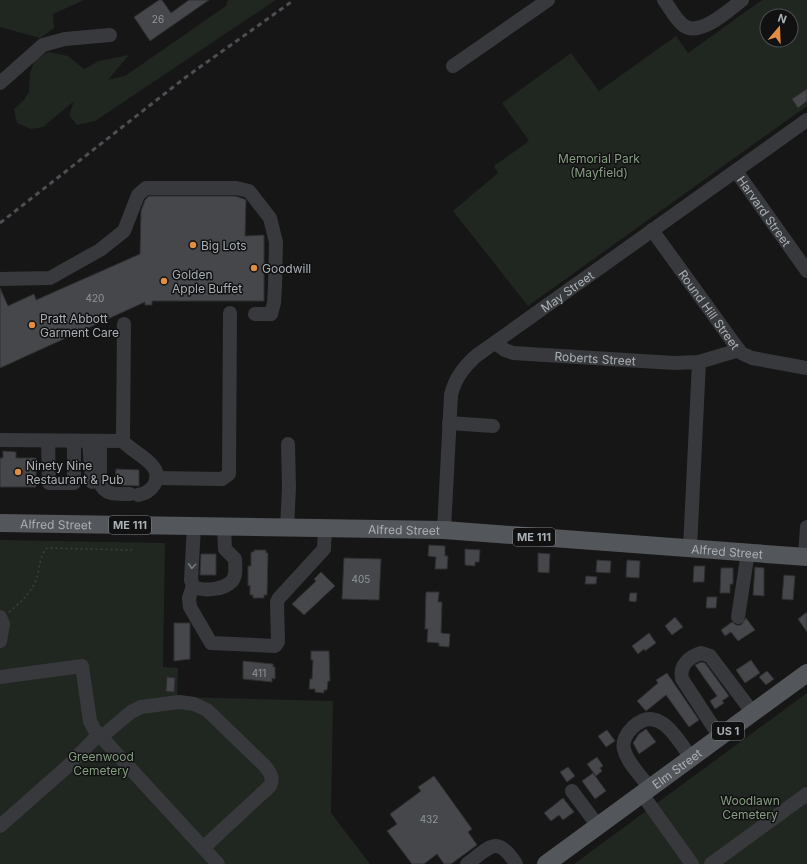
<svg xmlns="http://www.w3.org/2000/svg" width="807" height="864" viewBox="0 0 807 864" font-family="Inter,sans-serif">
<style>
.green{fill:#202720;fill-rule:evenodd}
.building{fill:#45474a;stroke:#303033}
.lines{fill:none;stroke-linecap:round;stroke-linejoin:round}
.path{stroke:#3d4043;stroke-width:1.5;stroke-dasharray:2 3;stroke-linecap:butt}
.minor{stroke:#37393c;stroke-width:14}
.major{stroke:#53565b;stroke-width:18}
.rail{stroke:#4c4f53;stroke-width:3;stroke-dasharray:5 4;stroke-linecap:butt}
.oneway{stroke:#767a7f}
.poi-dot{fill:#e18d44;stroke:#111112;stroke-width:1.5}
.labels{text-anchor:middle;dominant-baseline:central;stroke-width:3;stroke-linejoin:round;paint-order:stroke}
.number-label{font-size:10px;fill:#90969b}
.shield{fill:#111112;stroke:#7b8085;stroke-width:1}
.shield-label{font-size:11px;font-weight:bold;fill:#a9b0b6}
.park-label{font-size:12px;fill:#869f82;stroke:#111112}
.street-label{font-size:12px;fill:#a9b0b6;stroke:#111112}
.poi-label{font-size:12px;fill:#a9b0b6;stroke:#111112;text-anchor:start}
</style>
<rect width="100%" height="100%" fill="#161617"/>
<!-- green -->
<g class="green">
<polygon points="0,0 84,0 53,14 54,28 40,38 0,27"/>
<polygon points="228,0 276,0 95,121 77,125 69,115 74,101 43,127 31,129 17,123 14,109 24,100 29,92 30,73 35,59 49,52 68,56 84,69 99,61 129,55 108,80 125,76 226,6"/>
<path d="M762,0h45v106l-279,200 -75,-95 45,-38 -4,-7 35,-25 -27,-38 69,-50 28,38 77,-55 12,17zM767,16h24v24h-24z"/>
<polygon points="0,540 165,543 163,667 178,668 177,697 333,701 331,813 370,864 0,864"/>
<polygon points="807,693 807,864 574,864"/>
</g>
<!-- building -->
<g class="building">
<polygon points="159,0 162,0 171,13 189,0 209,0 150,41 134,17"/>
<polygon points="807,89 807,101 798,108 792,99"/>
<polygon points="149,196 235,196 244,199 246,200 245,236 264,235 264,301 152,301 152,305 145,305 145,302 0,368 0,288 8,306 34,294 36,300 140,254 141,211 145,200"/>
<polygon points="3,451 16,452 16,458 36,458 36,487 0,487 0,458 3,458"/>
<polygon points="116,469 139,470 139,486 115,485"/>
<polygon points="429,545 445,546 445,556 448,556 447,569 435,569 436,557 428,556"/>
<polygon points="465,549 480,550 479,562 475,562 475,566 465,565"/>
<polygon points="254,550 266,550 266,553 268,553 267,595 264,595 264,598 253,598 253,595 250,595 250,585 248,586 248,566 251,566 251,552 254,552"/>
<polygon points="538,553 550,554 549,573 538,572"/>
<polygon points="201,554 216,554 216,575 200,575"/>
<polygon points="344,558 381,559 379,600 342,599"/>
<polygon points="597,560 611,561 610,573 596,572"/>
<polygon points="627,560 640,561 639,578 626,577"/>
<polygon points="694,566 705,566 704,582 693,582"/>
<polygon points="755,567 764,568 764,596 753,595"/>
<polygon points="721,568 733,568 733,584 730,584 730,593 720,593"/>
<polygon points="321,572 335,586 304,615 292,604 316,581 314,579"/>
<polygon points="784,575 795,576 793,600 782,599"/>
<polygon points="586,576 597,577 596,584 585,584"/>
<polygon points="426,592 439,592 438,602 442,602 441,633 450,634 449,647 439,646 439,643 427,642 428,629 425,629"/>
<polygon points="630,593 637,593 636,602 629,601"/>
<polygon points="707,597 717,597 716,608 706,608"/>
<polygon points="807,612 807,632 798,619"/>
<polygon points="675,617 683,627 672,635 665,626"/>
<polygon points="746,618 755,630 738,641 731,632 725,636 721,630 732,622 736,625 741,625"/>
<polygon points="174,623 190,623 190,659 174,661"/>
<polygon points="649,633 656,643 645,651 644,649 638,654 632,646"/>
<polygon points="311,651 329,651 330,681 328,681 327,690 324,690 324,693 315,692 315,689 309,689 310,679 312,679 313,660 311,660"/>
<polygon points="751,660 760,673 745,683 736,670"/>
<polygon points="243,661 273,664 273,667 275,667 275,679 272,678 272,682 243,679"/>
<polygon points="701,662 705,663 729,696 722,701 724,703 715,709 710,701 717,696 695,665"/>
<polygon points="767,671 774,679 766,685 759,677"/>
<polygon points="667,673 699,720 689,727 666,695 646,711 637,701 658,683 656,680"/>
<polygon points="167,677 175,678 174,692 166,691"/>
<polygon points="646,729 656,742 639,754 633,743 639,734"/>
<polygon points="607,730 615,741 606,747 598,736"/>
<polygon points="597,757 603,766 600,768 602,771 596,776 587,764"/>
<polygon points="568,767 575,776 567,782 560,772"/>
<polygon points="593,773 606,791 595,799 582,781"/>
<polygon points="434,776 472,829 468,832 477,845 451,864 444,864 437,854 424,864 412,864 387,831 397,824 390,814 421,791 418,787"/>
<polygon points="563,798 574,812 563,820 559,815 551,821 544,813"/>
</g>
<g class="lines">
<!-- path -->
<path class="path" d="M9,612c11,-9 21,-18 27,-32 4,-9 3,-25 11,-32l85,2"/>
<!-- minor -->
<g class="minor">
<path d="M664,0c6,8 11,19 19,25 16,13 46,-15 59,-25"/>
<polyline points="453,66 548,0"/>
<polyline points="0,83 43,45 65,39 110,35"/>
<path id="s1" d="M736,171l71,100"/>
<path id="s2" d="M652,230l89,123 11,5 55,10"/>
<polyline points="0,279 50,278 100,250 124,231 138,195 146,188 236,188 249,191 270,218 276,242 275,286 274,303 271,314"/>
<polyline points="255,314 271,314"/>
<path id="s3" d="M495,343l10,7 8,3 161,10 25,-1 40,-12"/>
<polyline points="449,423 493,426"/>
<polyline points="0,440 123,441 124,324"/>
<polyline points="48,441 49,483 74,483 74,441"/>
<polyline points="89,441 92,482"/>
<path d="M100,441v42c5,13 18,11 30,11"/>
<path d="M123,441c9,12 44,24 31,44 -4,6 -9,9 -16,10"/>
<polyline points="156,478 222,479 229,474 230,313"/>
<path d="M194,527l-3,53 2,6c9,6 31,4 39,-5 5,-6 3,-15 3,-22l-10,-10 -1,-22"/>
<polyline points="287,528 289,487 288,444"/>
<path id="s4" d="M444,530l7,-135c4,-17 13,-28 25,-39l331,-236"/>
<polyline points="690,548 699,362"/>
<polyline points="805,556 807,527"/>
<polyline points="193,586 189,598 190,607 211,643 275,646 278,642 277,602 279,598 324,549 325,529"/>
<polyline points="0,617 3,624 0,641"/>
<polyline points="738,617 748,552"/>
<polyline points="0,677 82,666 90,721 94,729 218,864"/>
<path d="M720,737l-38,-58c-3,-14 7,-22 19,-26l9,3 43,57"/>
<path d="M100,738l31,-26 10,-5 38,-5 15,2 13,6 58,56c5,7 9,11 5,20l-67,62"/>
<path d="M650,788c-8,-11 -23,-25 -26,-39 -2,-8 3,-16 9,-22 26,-24 45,13 58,31"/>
<polyline points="572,791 598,826"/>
<polyline points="642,794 692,864"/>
<polyline points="0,826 68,766 98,735"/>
<path d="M467,864c23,-17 30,-30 49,0"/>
<polyline points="711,864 807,794"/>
</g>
<!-- major -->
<g class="major">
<path id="s5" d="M0,523l444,7 363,27"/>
<path id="s6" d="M546,864l261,-191"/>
</g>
<!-- rail -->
<polyline class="rail" points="0,223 186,77 294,0"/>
</g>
<!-- one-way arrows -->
<defs><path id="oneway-chevron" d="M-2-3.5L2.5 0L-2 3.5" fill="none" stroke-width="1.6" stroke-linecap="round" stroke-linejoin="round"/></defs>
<use class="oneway" href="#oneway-chevron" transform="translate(192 566) rotate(94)"/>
<!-- markers -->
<g class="poi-dot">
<circle cx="193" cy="245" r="4"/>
<circle cx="254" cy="268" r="4"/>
<circle cx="164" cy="281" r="4"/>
<circle cx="32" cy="325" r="4"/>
<circle cx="18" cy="472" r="4"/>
</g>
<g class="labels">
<!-- number labels -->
<g class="number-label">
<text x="158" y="19">26</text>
<text x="95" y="298">420</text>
<text x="361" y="579">405</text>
<text x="259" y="673">411</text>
<text x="429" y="819">432</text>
</g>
<!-- shield labels -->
<g class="shield">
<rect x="109" y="516" width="42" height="18" rx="3"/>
<rect x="513" y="528" width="42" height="18" rx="3"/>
<rect x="712" y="722" width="32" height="18" rx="3"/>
</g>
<g class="shield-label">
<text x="130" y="525">ME 111</text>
<text x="534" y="537">ME 111</text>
<text x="728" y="731">US 1</text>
</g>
<!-- park labels -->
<g class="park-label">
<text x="599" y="158">Memorial Park<tspan x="599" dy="14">(Mayfield)</tspan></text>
<text x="101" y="756">Greenwood<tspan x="101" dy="14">Cemetery</tspan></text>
<text x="750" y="800">Woodlawn<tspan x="750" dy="14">Cemetery</tspan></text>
</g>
<!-- street labels -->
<g class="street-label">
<text stroke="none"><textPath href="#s1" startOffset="49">Harvard Street</textPath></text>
<text stroke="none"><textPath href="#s4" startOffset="294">May Street</textPath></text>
<text stroke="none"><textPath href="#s2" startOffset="98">Round Hill Street</textPath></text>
<text stroke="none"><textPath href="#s3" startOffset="103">Roberts Street</textPath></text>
<text stroke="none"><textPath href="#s5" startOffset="56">Alfred Street</textPath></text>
<text stroke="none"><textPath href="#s5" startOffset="404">Alfred Street</textPath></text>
<text stroke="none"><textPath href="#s5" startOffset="728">Alfred Street</textPath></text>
<text stroke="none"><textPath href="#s6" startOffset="162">Elm Street</textPath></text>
</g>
<!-- poi labels -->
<g class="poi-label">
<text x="201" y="245">Big Lots</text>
<text x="262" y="268">Goodwill</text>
<text x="172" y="274">Golden<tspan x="172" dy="14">Apple Buffet</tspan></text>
<text x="40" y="318">Pratt Abbott<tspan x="40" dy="14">Garment Care</tspan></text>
<text x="26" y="465">Ninety Nine<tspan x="26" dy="14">Restaurant &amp; Pub</tspan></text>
</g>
</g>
<!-- north arrow -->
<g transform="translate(779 28) rotate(19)"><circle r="19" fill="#111112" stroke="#4e5154"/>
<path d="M0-3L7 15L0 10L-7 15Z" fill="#e18d44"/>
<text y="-6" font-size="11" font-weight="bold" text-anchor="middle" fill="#a9b0b6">N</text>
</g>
</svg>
